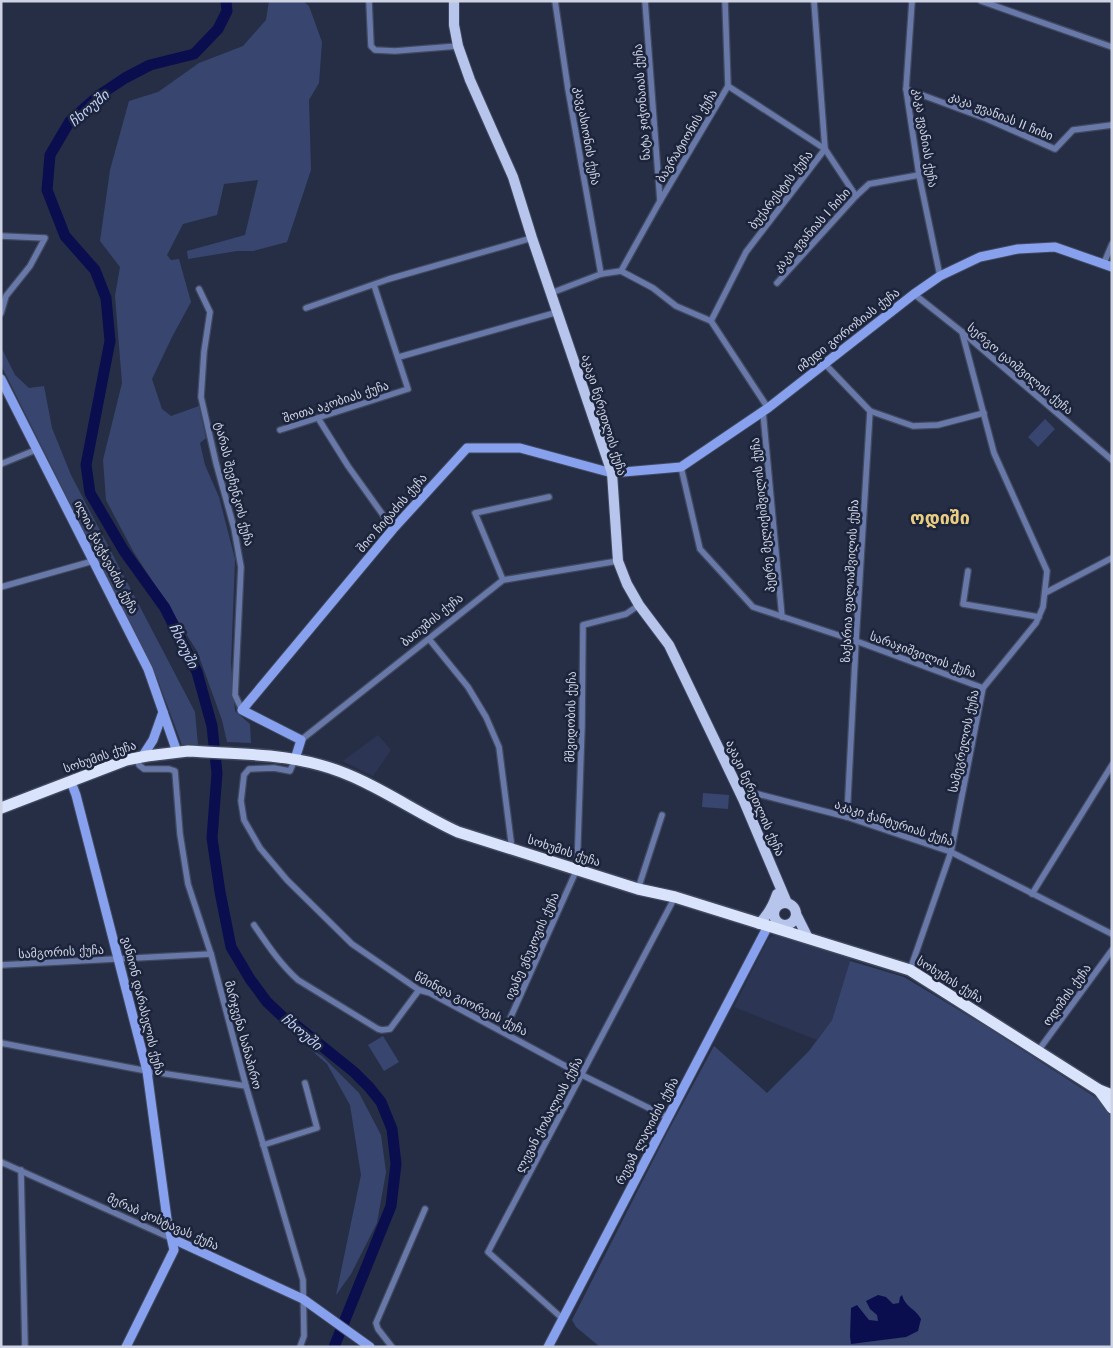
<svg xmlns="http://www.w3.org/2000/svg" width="1113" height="1348" viewBox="0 0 1113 1348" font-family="'DejaVu Sans','Noto Sans Georgian',sans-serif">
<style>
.built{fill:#2c3554}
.green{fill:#38456e}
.water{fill:#0a0e4e}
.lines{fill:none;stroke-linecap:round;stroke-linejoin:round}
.river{stroke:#0a0e4e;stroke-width:11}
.street-casing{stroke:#41495f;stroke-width:8}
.secondary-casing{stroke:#41495f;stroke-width:11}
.primary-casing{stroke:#41495f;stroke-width:12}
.highway-casing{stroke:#41495f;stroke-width:14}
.street{stroke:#6878a9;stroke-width:5.5}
.secondary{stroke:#88a1ef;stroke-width:9}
.primary{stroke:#b7c5ed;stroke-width:10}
.highway{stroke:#dae3fc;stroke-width:11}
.labels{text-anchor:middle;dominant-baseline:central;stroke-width:5;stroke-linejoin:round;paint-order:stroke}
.street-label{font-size:12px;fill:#ced4e4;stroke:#1c243c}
.water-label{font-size:14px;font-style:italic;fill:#c4d2f9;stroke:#1c243c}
.district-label{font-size:18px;font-weight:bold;fill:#e9cd81;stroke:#1c243c}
</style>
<rect width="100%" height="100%" fill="#262e46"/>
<!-- built -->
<g class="built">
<polygon points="378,735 391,750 373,776 343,761"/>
<polygon points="777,934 851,958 832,1020 817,1040 734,1007 768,939"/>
</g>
<!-- green -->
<g class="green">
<polygon points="269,1 303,1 309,6 322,42 319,83 309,100 311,170 287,242 253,251 237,251 188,259 187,251 245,235 258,180 224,184 217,215 183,224 167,255 171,260 179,259 191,302 172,337 152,379 162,409 171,416 199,406 206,438 200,443 205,465 219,497 235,559 231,663 235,711 250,724 251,743 227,742 222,720 197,651 133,551 106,500 103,460 122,383 115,296 120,267 100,241 110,170 129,101 158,92 199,63 243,46 266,20"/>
<polygon points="1,347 15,375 29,388 44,386 52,428 71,475 195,712 198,745 182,745 157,678 1,365"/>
<polygon points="1045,419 1055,429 1038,447 1028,437"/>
<polygon points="703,793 729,795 728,809 702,807"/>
<polygon points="850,961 904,977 987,1027 1104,1103 1112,1113 1112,1347 600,1347 576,1327 572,1320 667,1133 714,1046 767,1093 809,1051 832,1020"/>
<polygon points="383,1036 399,1062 384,1071 368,1045"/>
<polygon points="309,1048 322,1056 359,1093 381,1135 386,1172 377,1223 351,1274 336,1295 361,1175 350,1105 327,1064"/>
</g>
<!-- water -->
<path class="water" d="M878,1295l8,2 7,7 6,-1 1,-6 2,-2c3,12 13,13 19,24l-3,12 -12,6 -55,7 -1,-8 1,-28 6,-3 12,15 9,1 -1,-6 -7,-6 -4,-8z"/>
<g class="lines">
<!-- river -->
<polyline class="river" points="226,1 227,11 218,29 194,54 150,65 125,78 98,96 70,121 50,155 47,190 65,236 95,270 106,298 110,341 86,465 90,493 124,551 165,608 197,672 212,726 217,773 212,838 220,892 231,947 250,979 267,1002 283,1017 297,1026 354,1072 369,1087 381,1102 392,1129 396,1164 391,1206 334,1347"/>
<defs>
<g id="street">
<polyline points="369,1 371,46 375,50 395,51 458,46"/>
<polyline points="555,1 568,89 601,274"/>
<polyline points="645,1 660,201"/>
<polyline points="912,1 906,89 919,175 940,276"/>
<polyline points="981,1 1112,47"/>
<polyline points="728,86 825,149 856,196"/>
<polyline points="906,89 987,119 1055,149 1073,130 1112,125"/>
<polyline points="1,236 45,238 30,266 6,296 1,313"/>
<polyline points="1104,263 1112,244"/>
<polyline points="621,271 660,201 728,86 725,1"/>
<polyline points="777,283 856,196 869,184 919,175"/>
<polyline points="199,289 210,312 204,352 201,397 216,463 234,528 241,567 235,695 242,710"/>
<polyline points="551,293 601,274 621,271 653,288 676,306 711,321 768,408"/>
<polyline points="914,294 962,332 1112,460"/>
<polyline points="306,308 389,279 532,238"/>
<polyline points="711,321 746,252 825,149 814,1"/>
<polyline points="399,357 558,312"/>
<polyline points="825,364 870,411 856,641 847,817"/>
<polyline points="870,411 913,426 938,425 984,413"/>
<polyline points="763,412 782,617"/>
<polyline points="318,418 348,466 393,529"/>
<polyline points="280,430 408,389 374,285"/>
<polyline points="1,464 38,449"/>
<polyline points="681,467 700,549 753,607 856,641 983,688"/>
<polyline points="968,571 963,604 1039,617"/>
<polyline points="503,580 475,513 549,497"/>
<polyline points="1,587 93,561"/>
<polyline points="1045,593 1112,558"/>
<polyline points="429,639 468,687 486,717 499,747 512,849"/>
<polyline points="301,740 503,580 618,561"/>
<polyline points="137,758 139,765 144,769 169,769 175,771 180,834 188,884 211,954 246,1086 303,1280 304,1336 300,1347"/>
<polyline points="295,759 290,771 274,768 249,769 244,775 241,801 244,820 260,848 287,880 352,944 419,990 430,993 582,1075 667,1117"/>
<polyline points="743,799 758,794 847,817 951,852 1112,934"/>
<polyline points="638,889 662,815"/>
<polyline points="1032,894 1112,765"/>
<path d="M254,925c13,19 26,39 44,55l80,49 4,1 8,-1 29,-39"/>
<polyline points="1,965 211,954"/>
<polyline points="910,970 951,852 983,688 1036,623 1043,607 1047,571 994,453 962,332"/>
<polyline points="504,1032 577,869 582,726 583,625 626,614 639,605"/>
<polyline points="1,1043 147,1071 246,1086"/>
<polyline points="1038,1051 1112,950"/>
<polyline points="263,1145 317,1128 305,1083"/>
<polyline points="1,1162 173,1239"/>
<polyline points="21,1170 25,1347"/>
<polyline points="563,1319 488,1252 675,897"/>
<polyline points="392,1347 378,1329 376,1323 425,1209"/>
</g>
<g id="secondary">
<polyline points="1,379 148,669 177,752"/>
<polyline points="142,757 153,740 163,712"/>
<polyline points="295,759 301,740 242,710 393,529 467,448 520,448 612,473 681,467 768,408 914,294 940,276 980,257 1018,249 1055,247 1112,267"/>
<polyline points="71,782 76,795 147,1071 167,1219 174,1250 126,1347"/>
<polyline points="173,1239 303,1299 370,1347"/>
<polyline points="548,1347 768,926"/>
</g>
<g id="primary">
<polyline points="454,1 454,25 458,46 470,80 513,177 532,238 612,473 618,561 627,584 639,605 669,645 743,799 787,903"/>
<circle cx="785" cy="914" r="11"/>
<polyline points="796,914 808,938"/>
<path d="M759,924c9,-9 14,-18 18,-30"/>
</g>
<g id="highway">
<path d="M1,808l125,-48 21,-4 41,-5c44,3 89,2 132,14 49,13 92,46 138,67l180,57 37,8 235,73 189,120 13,5"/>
<polyline points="1099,1090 1112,1108"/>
</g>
</defs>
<!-- street casing -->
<use href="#street" class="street-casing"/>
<!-- secondary casing -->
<use href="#secondary" class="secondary-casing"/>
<!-- primary casing -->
<use href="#primary" class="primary-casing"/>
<!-- highway casing -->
<use href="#highway" class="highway-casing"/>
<!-- street -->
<use href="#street" class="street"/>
<!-- secondary -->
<use href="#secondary" class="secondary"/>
<!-- primary -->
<use href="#primary" class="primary"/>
<!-- highway -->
<use href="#highway" class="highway"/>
</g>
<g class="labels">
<!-- street labels -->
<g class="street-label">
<text transform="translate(642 102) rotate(-94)">ნატა ჯიჭონაიას ქუჩა</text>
<text transform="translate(1001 116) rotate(22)">კაკა ჟვანიას II ჩიხი</text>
<text transform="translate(587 136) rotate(80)">კავკასიონის ქუჩა</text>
<text transform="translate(687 136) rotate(-59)">ბაგრატიონის ქუჩა</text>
<text transform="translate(925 138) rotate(81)">კაკა ჟვანიას ქუჩა</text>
<text transform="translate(781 190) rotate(-52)">ბუქარესტის ქუჩა</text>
<text transform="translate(812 230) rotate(-48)">კაკა ჟვანიას I ჩიხი</text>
<text transform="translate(848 330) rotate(-38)">იმედი გოროზიას ქუჩა</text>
<text transform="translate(1020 369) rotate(40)">სერგო ცაიშვილის ქუჩა</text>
<text transform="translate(336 402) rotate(-18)">შოთა აკობიას ქუჩა</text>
<text transform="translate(604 415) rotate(73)">აკაკი წერეთლის ქუჩა</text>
<text transform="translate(234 484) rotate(76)">ტარას შევჩენკოს ქუჩა</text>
<text transform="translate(392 513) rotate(-49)">შიო ჩიტაძის ქუჩა</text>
<text transform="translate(763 515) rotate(-96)">პეტრე მელიქიშვილის ქუჩა</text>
<text transform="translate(106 557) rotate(63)">ილია ჭავჭავაძის ქუჩა</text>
<text transform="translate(850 581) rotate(-87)">ზაქარია ფალიაშვილის ქუჩა</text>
<text transform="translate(432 620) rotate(-39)">ბათუმის ქუჩა</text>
<text transform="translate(923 655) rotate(20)">სარაჯიშვილის ქუჩა</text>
<text transform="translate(571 717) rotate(-89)">მშვიდობის ქუჩა</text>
<text transform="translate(964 741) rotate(-78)">სამეგრელოს ქუჩა</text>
<text transform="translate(100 757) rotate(-19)">სოხუმის ქუჩა</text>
<text transform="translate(755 798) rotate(66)">აკაკი წერეთლის ქუჩა</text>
<text transform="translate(894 823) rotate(18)">აკაკი ჭანტურიას ქუჩა</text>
<text transform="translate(564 851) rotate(18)">სოხუმის ქუჩა</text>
<text transform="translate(532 946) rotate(-66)">ივანე ვნუკოვის ქუჩა</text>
<text transform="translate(61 952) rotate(-3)">სამგორის ქუჩა</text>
<text transform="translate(950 980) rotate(32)">სოხუმის ქუჩა</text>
<text transform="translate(1067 995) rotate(-54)">ოდიშის ქუჩა</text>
<text transform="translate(471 1004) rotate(27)">წმინდა გიორგის ქუჩა</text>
<text transform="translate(143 1006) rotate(76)">ვანიონ დარასელის ქუჩა</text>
<text transform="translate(243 1035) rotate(75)">მარჯვენა სანაპირო</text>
<text transform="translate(549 1115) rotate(-62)">ლევან ქობალიას ქუჩა</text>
<text transform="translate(647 1131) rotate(-62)">რევაზ ლაღიძის ქუჩა</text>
<text transform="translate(163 1222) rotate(24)">მერაბ კოსტავას ქუჩა</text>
</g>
<!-- water labels -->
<g class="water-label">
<text transform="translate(89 108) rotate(-41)">ჩხოუში</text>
<text transform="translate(184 646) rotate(64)">ჩხოუში</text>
<text transform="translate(302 1032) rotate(40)">ჩხოუში</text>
</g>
<!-- district labels -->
<g class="district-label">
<text x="940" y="517">ოდიში</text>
</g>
</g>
<!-- border -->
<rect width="1113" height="1348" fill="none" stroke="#ced4e4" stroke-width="5"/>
</svg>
